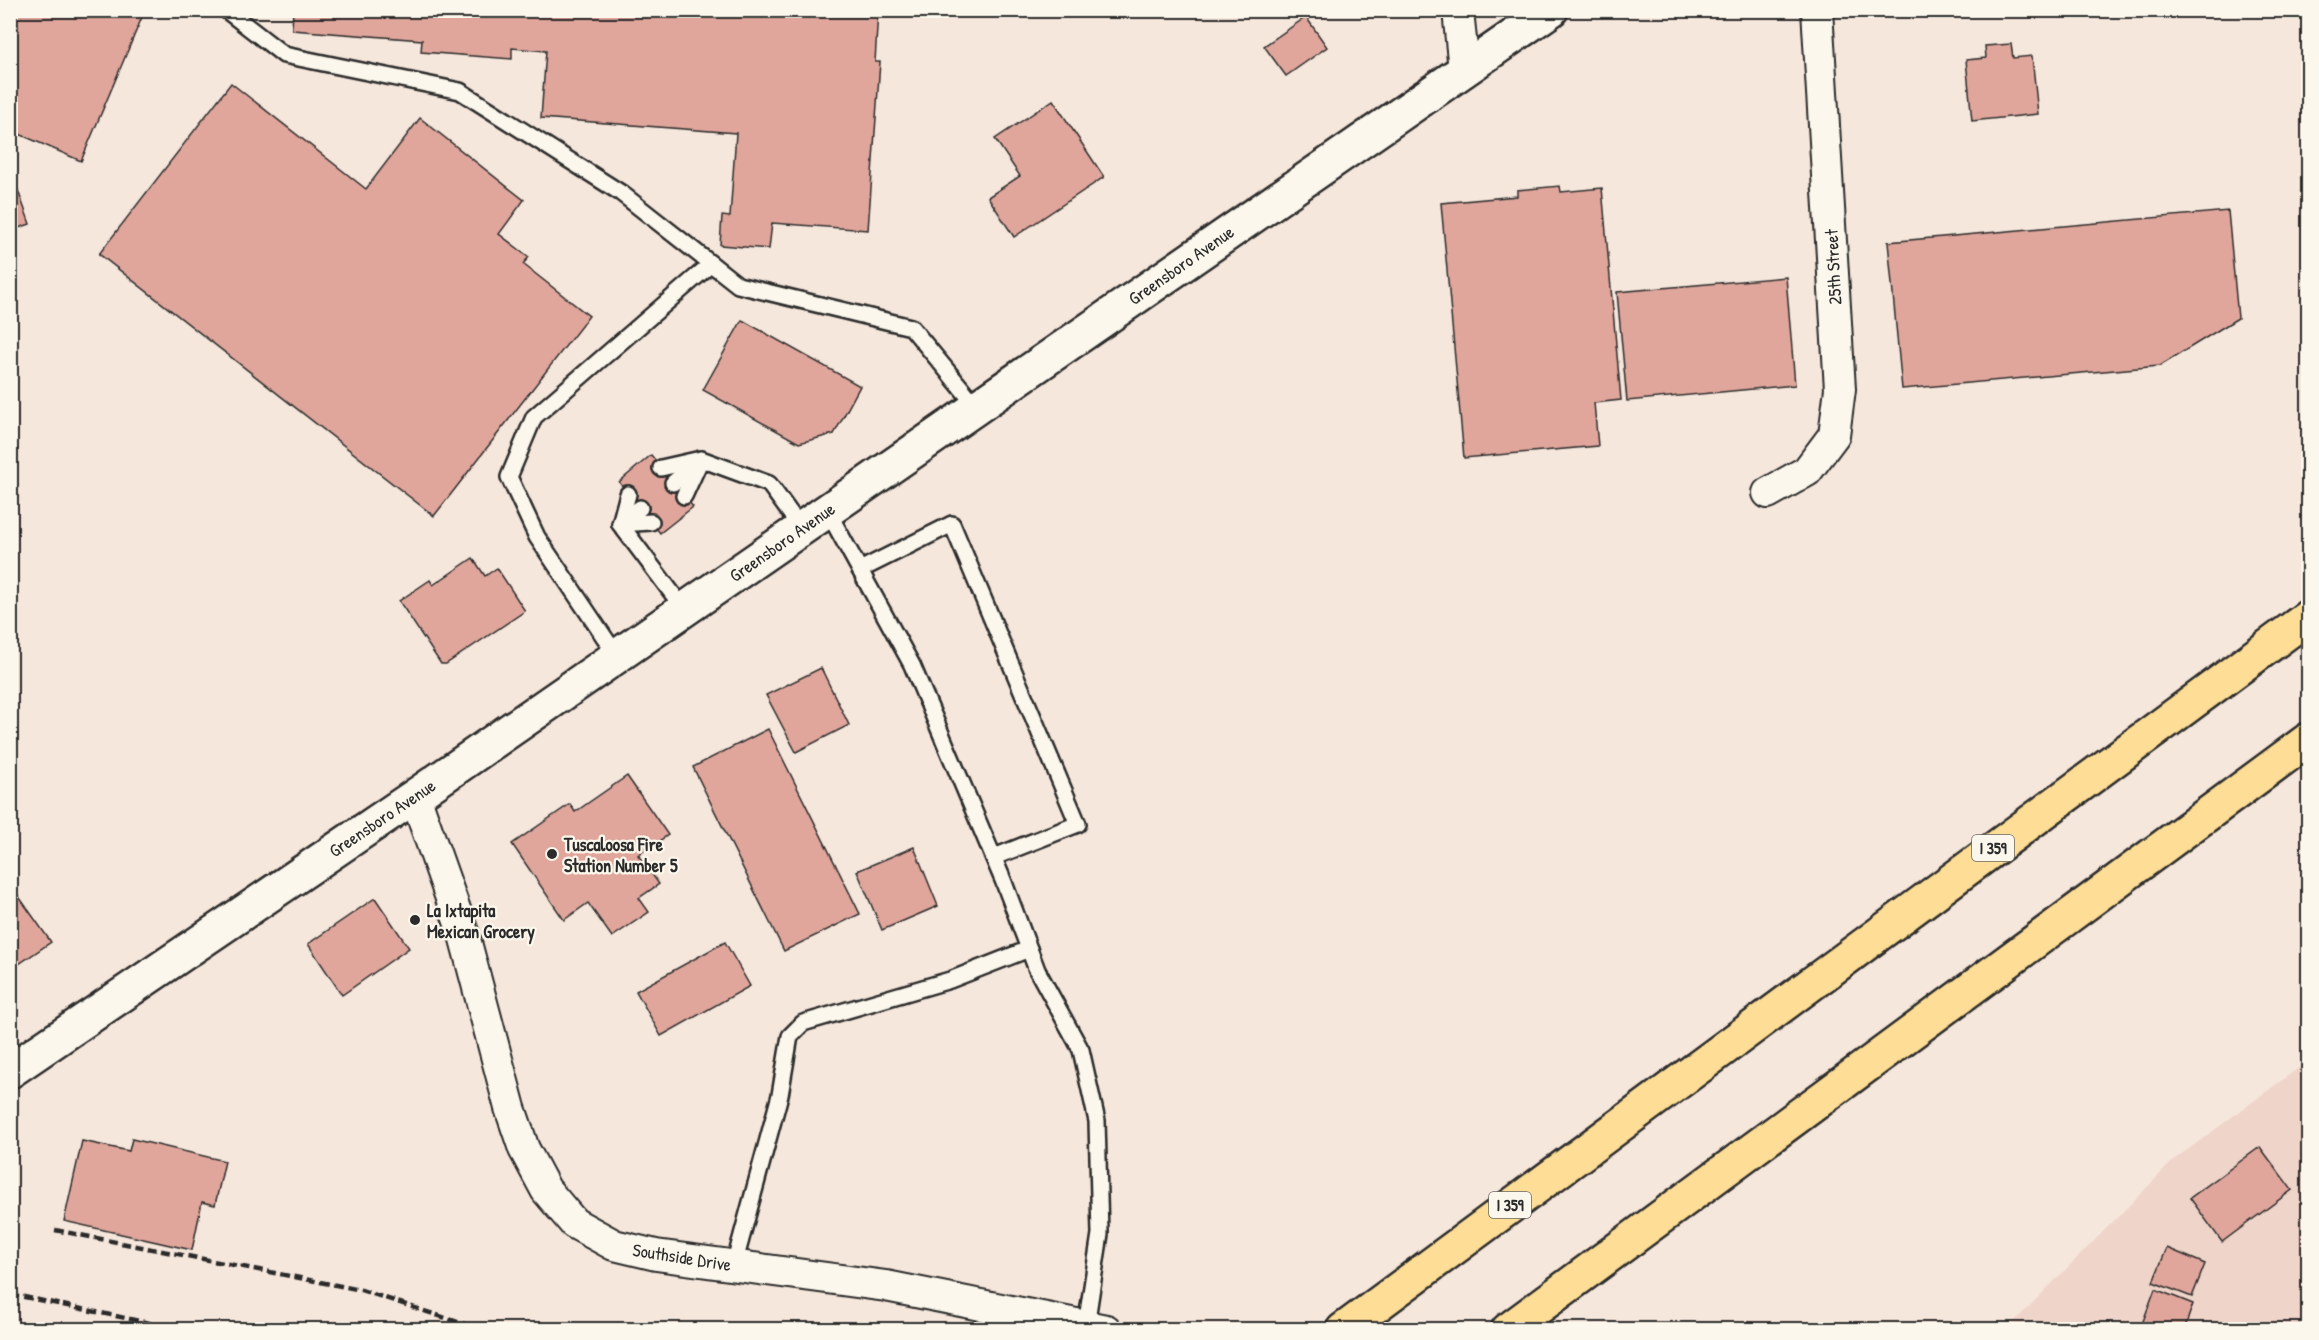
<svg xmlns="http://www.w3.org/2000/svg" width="2319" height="1340" viewBox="0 0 2319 1340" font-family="'Patrick Hand',sans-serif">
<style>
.built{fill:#efd4c9}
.building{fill:#e0a69c;stroke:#2b2b2b;stroke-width:1.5}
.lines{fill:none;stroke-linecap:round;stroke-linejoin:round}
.service-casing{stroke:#2b2b2b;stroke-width:20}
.minor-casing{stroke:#2b2b2b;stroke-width:34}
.secondary-casing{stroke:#2b2b2b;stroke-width:38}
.motorway-casing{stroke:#2b2b2b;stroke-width:38}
.service{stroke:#fbf7ec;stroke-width:15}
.minor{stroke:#fbf7ec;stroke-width:30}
.secondary{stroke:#fbf7ec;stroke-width:33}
.motorway{stroke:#fedd96;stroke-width:33}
.rail{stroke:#2b2b2b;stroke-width:4.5;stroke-dasharray:9 4.5;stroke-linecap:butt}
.poi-dot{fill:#2b2b2b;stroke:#fbf7ec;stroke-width:2}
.labels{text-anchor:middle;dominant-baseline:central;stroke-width:4.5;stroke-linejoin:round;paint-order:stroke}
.shield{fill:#fbf7ec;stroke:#696865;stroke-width:1.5}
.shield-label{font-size:16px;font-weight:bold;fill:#2b2b2b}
.street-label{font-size:18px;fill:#2b2b2b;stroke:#fbf7ec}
.poi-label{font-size:18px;font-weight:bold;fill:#2b2b2b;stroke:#fbf7ec;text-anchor:start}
</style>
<rect width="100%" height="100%" fill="#f6e7dc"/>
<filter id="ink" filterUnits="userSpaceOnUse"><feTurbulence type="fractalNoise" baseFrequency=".0167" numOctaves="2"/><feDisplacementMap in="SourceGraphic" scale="12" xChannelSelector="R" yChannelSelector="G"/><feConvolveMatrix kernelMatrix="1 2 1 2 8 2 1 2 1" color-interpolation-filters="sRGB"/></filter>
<g filter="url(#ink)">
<!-- built -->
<polygon class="built" points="2308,1061 2308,1329 2006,1330 2175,1159"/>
<!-- building -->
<g class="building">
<polygon points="10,10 145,10 81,161 10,130"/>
<polygon points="293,10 878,10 875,62 880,62 868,230 772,223 769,249 720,245 722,216 730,217 736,133 541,118 546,51 512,48 512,59 421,52 422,40 292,30"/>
<polygon points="1306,17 1327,47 1286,76 1264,46"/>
<polygon points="2011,44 2013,58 2032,56 2038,114 1972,121 1966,60 1986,58 1985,46"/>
<polygon points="231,83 366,189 420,118 524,200 499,234 529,257 523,264 589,316 434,516 99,254"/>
<polygon points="1053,100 1104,177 1014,237 988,197 1020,176 995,139"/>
<polygon points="10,168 30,224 10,231"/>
<polygon points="1560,186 1561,192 1602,188 1621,400 1594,403 1598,446 1464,458 1441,203 1517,196 1517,190"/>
<polygon points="2228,211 2238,318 2160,366 1902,389 1888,242"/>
<polygon points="1786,277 1795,385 1627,401 1617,292"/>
<polygon points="742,320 860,386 834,434 799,443 703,390"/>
<polygon points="651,455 693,507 660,533 619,482"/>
<polygon points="473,558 485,576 497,568 525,611 446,664 441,664 399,601 430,580 433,585"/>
<polygon points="821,668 849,725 796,752 766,695"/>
<polygon points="768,729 860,914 784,951 693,767"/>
<polygon points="627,776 668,835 638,855 659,884 639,898 649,912 612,937 588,903 564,920 512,844 570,804 575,812"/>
<polygon points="914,847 938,906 882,930 857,871"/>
<polygon points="10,884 51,942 10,970"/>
<polygon points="375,898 409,948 342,995 308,944"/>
<polygon points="725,942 750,986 661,1036 636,991"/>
<polygon points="132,1139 225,1161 215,1205 202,1202 192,1250 64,1221 82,1141 129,1151"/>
<polygon points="2260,1147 2292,1190 2222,1242 2190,1198"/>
<polygon points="2167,1248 2205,1264 2192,1297 2153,1282"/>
<polygon points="2155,1289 2193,1304 2184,1330 2156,1330 2142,1324"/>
<polygon points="2131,1323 2149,1330 2129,1330"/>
</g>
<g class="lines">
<defs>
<g id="service">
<polyline points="226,10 284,55 460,91 621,193 738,285 911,327 977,407"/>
<polyline points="661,468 701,459 769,484 801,528"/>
<polyline points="673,483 701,459 684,496"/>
<polyline points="628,494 620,524 651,522"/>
<polyline points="640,508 620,524 684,609"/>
<polyline points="827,510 912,665 1003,880 1037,970 1081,1050 1097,1121 1100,1234 1086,1326"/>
<polyline points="860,570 952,524 1078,824 994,857"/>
<polyline points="617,656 537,537 509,477 534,417 711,264"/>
<polyline points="734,1265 780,1095 790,1036 803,1023 950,980 1029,949"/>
</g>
<g id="minor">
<polyline points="1458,10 1464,70"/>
<polyline points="1768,493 1807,471 1834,435 1840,389 1817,10"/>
<polyline points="415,796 464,935 510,1108 524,1149 546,1190 574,1223 614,1245 656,1255 886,1286 1106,1330"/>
</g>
<polyline id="secondary" points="10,1071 415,796 1551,10"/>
<g id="motorway">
<polyline points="1343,1330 2308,617"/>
<polyline points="1508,1330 2308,740"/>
</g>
</defs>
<!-- service casing -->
<use href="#service" class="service-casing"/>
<!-- minor casing -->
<use href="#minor" class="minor-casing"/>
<!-- secondary casing -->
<use href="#secondary" class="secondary-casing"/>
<!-- motorway casing -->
<use href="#motorway" class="motorway-casing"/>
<!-- service -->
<use href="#service" class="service"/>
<!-- minor -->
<use href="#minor" class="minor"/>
<!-- secondary -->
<use href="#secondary" class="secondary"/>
<!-- motorway -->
<use href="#motorway" class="motorway"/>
<!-- rail -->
<g class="rail">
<polyline points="55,1230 361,1290 482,1330"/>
<polyline points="10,1294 183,1330"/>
</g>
</g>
</g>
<!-- markers -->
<g class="poi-dot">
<circle cx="552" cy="854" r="6"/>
<circle cx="415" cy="920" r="6"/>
</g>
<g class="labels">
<!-- shield labels -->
<g class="shield">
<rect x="1972" y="835" width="42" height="26" rx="4.5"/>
<rect x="1489" y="1192" width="42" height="26" rx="4.5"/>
</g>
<g class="shield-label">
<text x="1993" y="848">I 359</text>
<text x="1510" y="1205">I 359</text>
</g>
<!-- street labels -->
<g class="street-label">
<text transform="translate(1181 265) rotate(-35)">Greensboro Avenue</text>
<text transform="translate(1833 267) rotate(-93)">25th Street</text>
<text transform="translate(782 542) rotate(-35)">Greensboro Avenue</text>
<text transform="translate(382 818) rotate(-34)">Greensboro Avenue</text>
<text transform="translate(682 1257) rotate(9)">Southside Drive</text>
</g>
<!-- poi labels -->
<g class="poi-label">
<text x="564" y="844">Tuscaloosa Fire<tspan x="564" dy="21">Station Number 5</tspan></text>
<text x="427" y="910">La Ixtapita<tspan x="427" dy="21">Mexican Grocery</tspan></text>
</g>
</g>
<!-- margin -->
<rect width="2319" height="1340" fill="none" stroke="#fbf7ec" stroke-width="36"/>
<rect x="18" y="18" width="2283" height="1304" fill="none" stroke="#2b2b2b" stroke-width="2" filter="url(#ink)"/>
</svg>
